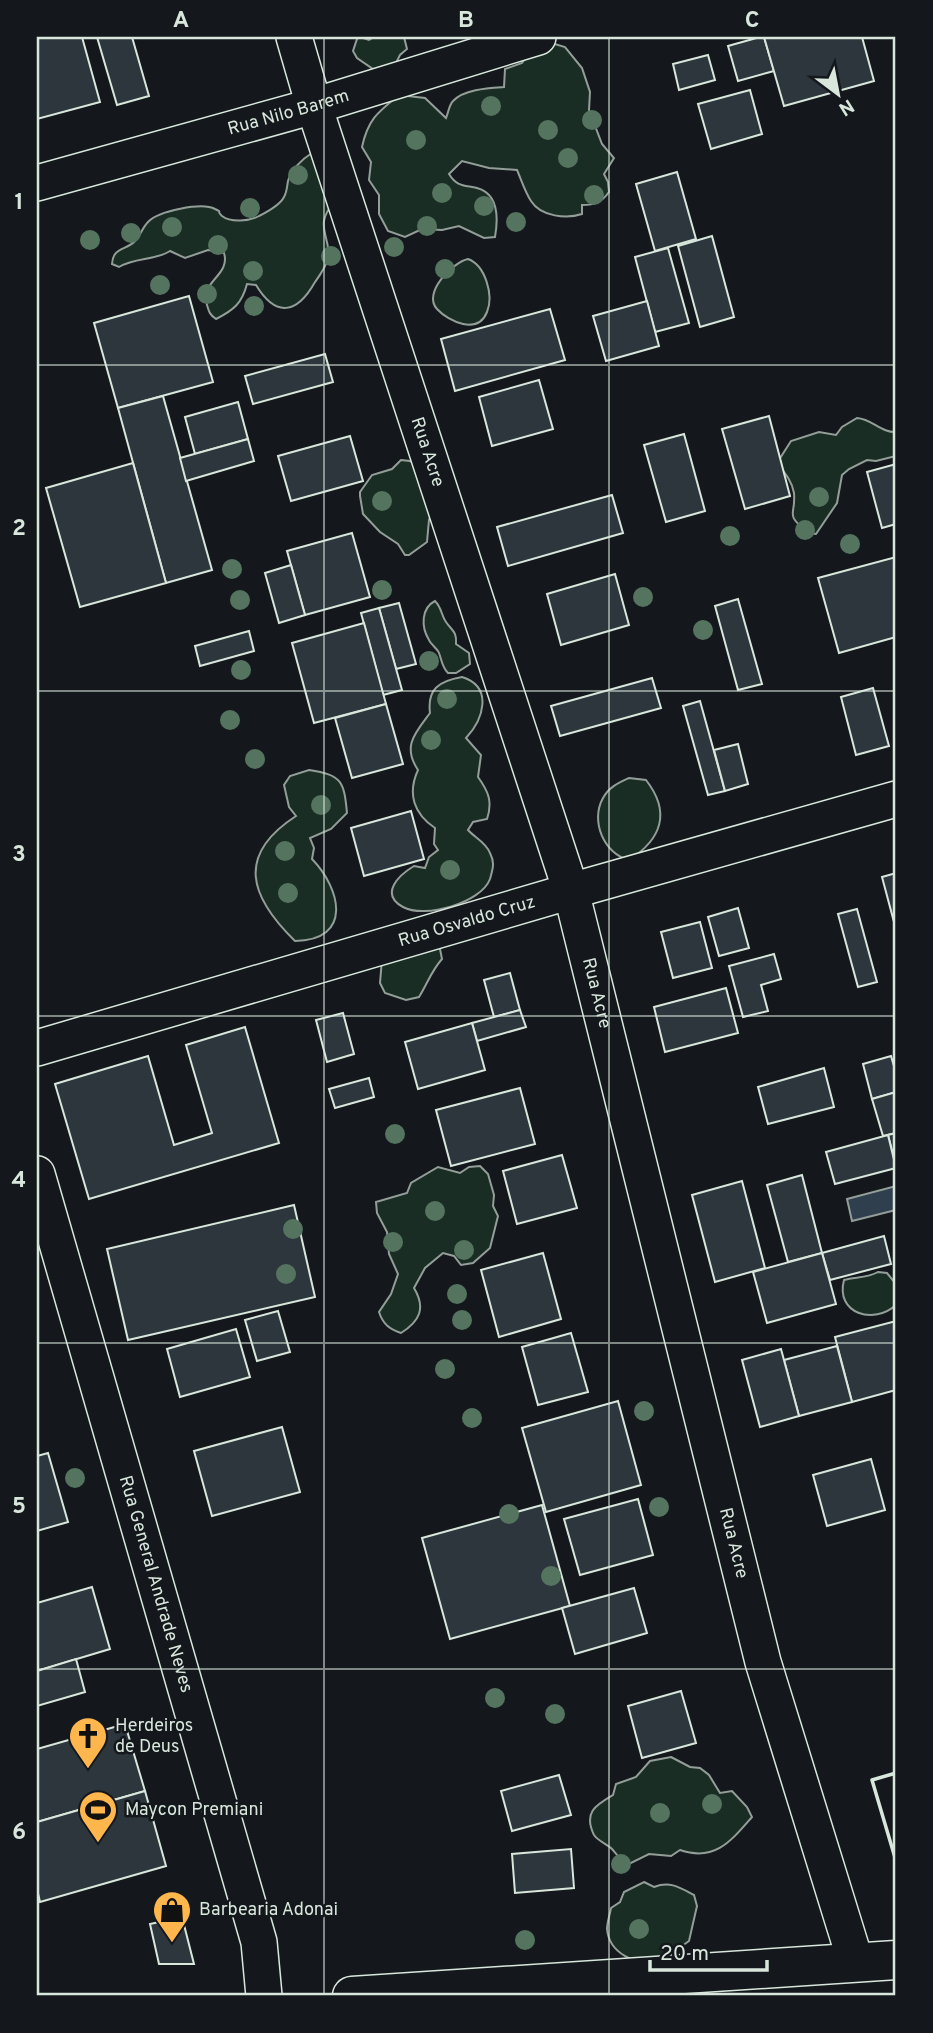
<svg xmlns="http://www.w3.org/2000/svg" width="933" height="2033" viewBox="0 0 933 2033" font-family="Overpass,sans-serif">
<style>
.green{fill:#1a2d24;stroke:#939e99;stroke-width:2}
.water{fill:#2f3f4d;stroke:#939e99;stroke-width:2}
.building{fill:#2c363c;stroke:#d8e6dc;stroke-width:2}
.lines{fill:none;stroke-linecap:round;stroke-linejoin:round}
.minor-casing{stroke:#d8e6dc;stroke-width:38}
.secondary-casing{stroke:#d8e6dc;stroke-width:41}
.minor{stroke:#14181c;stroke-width:35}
.secondary{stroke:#14181c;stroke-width:38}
.wall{stroke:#d8e6dc;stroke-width:3.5}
.tree{fill:#55745f}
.grid{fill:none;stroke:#d8e6dc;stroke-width:2;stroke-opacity:0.55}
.labels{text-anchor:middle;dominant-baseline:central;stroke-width:5;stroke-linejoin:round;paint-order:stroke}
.street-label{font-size:18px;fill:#d8e6dc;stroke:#14181c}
.poi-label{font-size:18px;fill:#d8e6dc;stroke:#14181c;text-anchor:start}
.neatline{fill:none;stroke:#d8e6dc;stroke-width:2.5}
.grid-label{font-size:23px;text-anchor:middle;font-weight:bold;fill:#d8e6dc}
</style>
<rect width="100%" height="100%" fill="#14181c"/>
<!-- green -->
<g class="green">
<polygon points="360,37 369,40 374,37 404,37 407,49 400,55 396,63 376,71 357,58 353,51 357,39"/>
<path d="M548,42l17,5 17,21 8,24 -1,18 13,34 12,14 -10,16 4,8 1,10c-8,11 -14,13 -27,13v9c-15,5 -41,3 -51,-13 -6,-9 -10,-22 -14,-31l-28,-2 -27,-7 -13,13c8,13 15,11 28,14 22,6 21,32 18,49l-11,1 -25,-12 -17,4 -20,-1 -17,8 -17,-6 -9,-17v-19l-10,-15 2,-18 -9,-15c6,-28 16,-35 37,-52l26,3 21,20c2,-4 3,-13 7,-17 11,-12 36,-13 51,-14l1,-18 17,-6 10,-14z"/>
<path d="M312,153l28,39c-5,9 -15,19 -16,29 -2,12 7,25 4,37 -2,9 -8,17 -13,24 -18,32 -39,36 -59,3l-9,-1c-5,19 -13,26 -31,35 -6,-4 -7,-7 -9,-14 -8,-24 24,-29 17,-52l-16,-3 -23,8 -15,-7c-16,10 -34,6 -51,16l-7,-3c1,-18 15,-13 24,-24 5,-6 7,-13 12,-18 10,-11 54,-20 67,-13 9,4 0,1 7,7 9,7 28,5 37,0 8,-4 21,-11 25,-19 3,-5 3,-11 4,-16 3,-11 14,-22 24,-28z"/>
<path d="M468,259c17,6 26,36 19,53 -9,23 -38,10 -50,-3 -15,-16 16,-47 31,-50z"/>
<path d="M857,418c15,1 25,15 39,14v24l-20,5 -9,-1 -18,9 -7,6 -5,28 -21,31 -9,-1c-23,-22 -11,-15 -13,-40 -2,-12 -9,-20 -17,-30l14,-22 28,-9 17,3 6,-8z"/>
<polygon points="401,460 410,461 425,468 436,503 429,520 427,542 409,555 405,555 398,544 380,532 363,514 360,496 360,492 372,475 392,469"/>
<path d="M435,601c7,7 6,14 11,21 6,9 11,9 10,22l13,9 1,11 -14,9h-8c-6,-6 -6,-12 -9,-20 -2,-5 -8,-8 -10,-13 -8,-13 -8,-32 6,-39z"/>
<path d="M462,677c32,10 21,43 4,61l15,17 -3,22c10,14 15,24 9,42l-14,3 -5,8c7,8 18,12 22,23 5,10 3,15 0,26 -9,24 -65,40 -87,28 -24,-13 -4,-32 11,-41l11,2 4,-11 9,-7 -4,-6 1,-16c-21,-14 -28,-34 -17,-58 -16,-24 -3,-37 12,-57 -3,-24 9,-32 32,-36z"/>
<path d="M309,770c33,5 35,11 38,43l-16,16 -21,9 4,10 -2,11c29,30 41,81 -17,82 -46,-45 -59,-86 1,-125l-7,-9 -5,-22 6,-9z"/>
<path d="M629,778l17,2c25,32 16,59 -17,80 -25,-6 -39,-39 -26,-62 6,-11 15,-15 26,-20z"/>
<path d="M433,940l7,9 2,10c-10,11 -15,25 -23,38l-13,3 -21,-7 -5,-10 2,-24z"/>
<path d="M480,1166l8,8 6,21 -1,11 5,10 -8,32 -17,15 -12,2 -7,-9 -11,-3 -18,15 -11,20c12,20 6,33 -13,45 -12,-4 -18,-9 -22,-21l12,-18 7,-20 -9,-20 -2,-22 -10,-19 -1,-11 31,-9 4,-10 27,-16 22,6 9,-6z"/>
<path d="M878,1272l9,1 9,11v21c-22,20 -61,9 -52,-25 12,-3 24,-2 34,-8z"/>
<path d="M671,1757l19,10 10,1 9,7 11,18 12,-2 15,16 5,10c-21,24 -37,45 -72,33l-9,6 -22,-2 -20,10c-10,-5 -11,-8 -17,-15 -5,-5 -14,-8 -18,-14 -11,-23 2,-30 19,-40l3,-11 20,-7 14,-16z"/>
<path d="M644,1882l10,5c16,-6 25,0 40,8l3,11 -8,35c-9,6 -21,18 -33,20 -20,5 -47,-8 -49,-32 0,-6 3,-15 4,-21l9,-6 4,-10z"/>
</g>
<!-- water -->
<polygon class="water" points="896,1186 896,1210 852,1221 847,1199"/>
<!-- building -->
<g class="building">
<polygon points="37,37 82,37 100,102 37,119"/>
<polygon points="97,37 132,37 149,96 117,105"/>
<polygon points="760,37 764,37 774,71 738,81 728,46"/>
<polygon points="764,37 862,37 874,81 784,106"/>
<polygon points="708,55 715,80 679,90 673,64"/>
<polygon points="750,90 762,134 711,149 698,104"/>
<polygon points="677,172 696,239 655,251 636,184"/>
<polygon points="712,236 734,317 700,327 678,246"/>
<polygon points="668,248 689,323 655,332 635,257"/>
<polygon points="189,296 213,382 118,408 94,323"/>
<polygon points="647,301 659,346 606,361 593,316"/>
<polygon points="550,309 565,360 455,391 441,339"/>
<polygon points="325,354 333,382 253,404 245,376"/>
<polygon points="539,380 553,429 492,446 479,397"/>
<polygon points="163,396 212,570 166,583 118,408"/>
<polygon points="238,402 248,439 195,454 185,417"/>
<polygon points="769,416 790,496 745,509 722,429"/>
<polygon points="684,434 705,511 666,522 644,445"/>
<polygon points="350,436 363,481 291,501 278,456"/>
<polygon points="248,439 254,461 186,481 180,458"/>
<polygon points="133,463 166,583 80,607 46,488"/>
<polygon points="896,464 896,524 882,528 867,472"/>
<polygon points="612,495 623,533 508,566 497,527"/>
<polygon points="352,533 370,597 305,615 287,551"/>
<polygon points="896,557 896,637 839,653 818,578"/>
<polygon points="291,565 305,615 279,623 265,573"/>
<polygon points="615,574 629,625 561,645 547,594"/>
<polygon points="738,599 762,684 738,690 715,606"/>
<polygon points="399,603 416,664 396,669 379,608"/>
<polygon points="379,608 402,690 383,695 361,613"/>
<polygon points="364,623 386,704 314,723 292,643"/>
<polygon points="249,631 254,651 200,666 195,646"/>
<polygon points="652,678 661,708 560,736 551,706"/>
<polygon points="873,688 889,746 856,755 841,697"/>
<polygon points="700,701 725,791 708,795 683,706"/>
<polygon points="386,704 403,764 352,778 335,718"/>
<polygon points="738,744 748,784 725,791 714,750"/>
<polygon points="411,811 424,859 364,876 351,828"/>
<polygon points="896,873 896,921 894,922 882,877"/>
<polygon points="738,908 749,948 719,956 708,917"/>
<polygon points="857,909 877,982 858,987 838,914"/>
<polygon points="700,922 712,968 673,978 661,932"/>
<polygon points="774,954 781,979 761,985 768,1011 743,1017 729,966"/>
<polygon points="510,973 520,1010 494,1017 484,980"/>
<polygon points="726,988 738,1033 665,1052 654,1007"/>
<polygon points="520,1010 526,1027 477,1041 472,1023"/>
<polygon points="343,1013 354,1054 327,1062 316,1020"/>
<polygon points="472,1023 485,1070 418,1089 405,1042"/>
<polygon points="245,1027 279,1143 89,1199 55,1084 148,1056 174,1145 212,1133 186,1045"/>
<polygon points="891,1056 896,1073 896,1092 872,1099 863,1064"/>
<polygon points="824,1068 834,1107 768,1124 758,1087"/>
<polygon points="369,1078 374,1097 335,1108 329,1089"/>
<polygon points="520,1088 535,1144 451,1166 436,1110"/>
<polygon points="896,1092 896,1133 883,1136 872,1099"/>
<polygon points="896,1133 896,1166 888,1135"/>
<polygon points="888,1135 896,1168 835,1184 826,1152"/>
<polygon points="562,1155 577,1208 517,1224 503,1171"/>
<polygon points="802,1175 822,1253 788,1262 767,1185"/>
<polygon points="742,1181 765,1268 715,1282 692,1195"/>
<polygon points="294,1205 315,1297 128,1340 107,1249"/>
<polygon points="884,1236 891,1264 830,1280 822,1253"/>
<polygon points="543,1253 561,1319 499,1337 481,1270"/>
<polygon points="822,1253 836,1304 767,1323 753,1272"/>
<polygon points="278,1311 290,1352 257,1361 245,1320"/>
<polygon points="896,1321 896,1390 852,1402 835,1337"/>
<polygon points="236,1329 250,1377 180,1397 167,1349"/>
<polygon points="571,1333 588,1392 538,1405 522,1347"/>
<polygon points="837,1346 852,1402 799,1416 784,1360"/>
<polygon points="781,1349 799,1416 760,1427 742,1360"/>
<polygon points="618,1401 641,1485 546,1512 522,1428"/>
<polygon points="282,1427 300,1492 212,1516 194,1451"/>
<polygon points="48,1453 68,1522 37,1531 37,1456"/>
<polygon points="871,1459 885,1510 827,1526 813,1475"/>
<polygon points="638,1499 653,1555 580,1575 564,1519"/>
<polygon points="542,1505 570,1606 450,1639 422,1538"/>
<polygon points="92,1587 110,1649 37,1671 37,1603"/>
<polygon points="634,1588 647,1633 575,1654 562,1608"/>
<polygon points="76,1659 85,1692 37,1706 37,1671"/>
<polygon points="681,1691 696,1743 642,1758 628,1706"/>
<polygon points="125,1724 145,1791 37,1822 37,1749"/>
<polygon points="559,1775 571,1815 512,1831 501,1791"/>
<polygon points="145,1791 166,1866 40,1902 37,1889 37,1822"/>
<polygon points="571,1849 574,1888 515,1893 512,1854"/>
<polygon points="182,1917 194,1964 159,1964 150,1924"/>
</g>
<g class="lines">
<defs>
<g id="minor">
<path id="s1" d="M294,37l20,69 257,785 192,771 93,301"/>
<path id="s2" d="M37,183l277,-77 224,-69"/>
<path id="s3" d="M37,1048l534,-157 325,-92"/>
<path id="s4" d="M37,1174l222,768 5,54"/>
</g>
<polyline id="secondary" points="352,1996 896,1960"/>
</defs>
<!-- minor casing -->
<use href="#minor" class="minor-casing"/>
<!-- secondary casing -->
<use href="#secondary" class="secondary-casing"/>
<!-- minor -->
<use href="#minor" class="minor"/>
<!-- secondary -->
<use href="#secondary" class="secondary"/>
<!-- wall -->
<polyline class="wall" points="896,1773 872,1780 896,1861"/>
</g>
<!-- trees -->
<g class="tree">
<circle cx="491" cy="106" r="10"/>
<circle cx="592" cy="120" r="10"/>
<circle cx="548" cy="130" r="10"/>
<circle cx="416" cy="140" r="10"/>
<circle cx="568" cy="158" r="10"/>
<circle cx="298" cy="175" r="10"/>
<circle cx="442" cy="193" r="10"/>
<circle cx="594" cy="195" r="10"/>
<circle cx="484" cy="206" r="10"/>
<circle cx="250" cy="208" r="10"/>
<circle cx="516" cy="222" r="10"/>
<circle cx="427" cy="226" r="10"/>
<circle cx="172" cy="227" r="10"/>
<circle cx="131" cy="233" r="10"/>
<circle cx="90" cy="240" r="10"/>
<circle cx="218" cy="245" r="10"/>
<circle cx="394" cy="247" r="10"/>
<circle cx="331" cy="256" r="10"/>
<circle cx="445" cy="269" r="10"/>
<circle cx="253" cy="271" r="10"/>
<circle cx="160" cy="285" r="10"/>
<circle cx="207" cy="294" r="10"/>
<circle cx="254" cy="306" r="10"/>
<circle cx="819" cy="497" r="10"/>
<circle cx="382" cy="501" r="10"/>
<circle cx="805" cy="530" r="10"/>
<circle cx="730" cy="536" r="10"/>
<circle cx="850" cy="544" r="10"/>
<circle cx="232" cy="569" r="10"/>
<circle cx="382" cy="590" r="10"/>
<circle cx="643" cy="597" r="10"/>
<circle cx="240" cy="600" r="10"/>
<circle cx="703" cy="630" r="10"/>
<circle cx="429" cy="661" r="10"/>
<circle cx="241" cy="670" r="10"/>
<circle cx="447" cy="699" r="10"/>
<circle cx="230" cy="720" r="10"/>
<circle cx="431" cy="740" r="10"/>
<circle cx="255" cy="759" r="10"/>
<circle cx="321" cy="805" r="10"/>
<circle cx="285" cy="851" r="10"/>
<circle cx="450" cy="870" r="10"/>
<circle cx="288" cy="893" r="10"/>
<circle cx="395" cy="1134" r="10"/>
<circle cx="435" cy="1211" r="10"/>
<circle cx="293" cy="1229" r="10"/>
<circle cx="393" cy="1242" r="10"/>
<circle cx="464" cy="1250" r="10"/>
<circle cx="286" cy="1274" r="10"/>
<circle cx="457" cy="1294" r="10"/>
<circle cx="462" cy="1320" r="10"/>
<circle cx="445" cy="1369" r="10"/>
<circle cx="644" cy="1411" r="10"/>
<circle cx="472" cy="1418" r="10"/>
<circle cx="75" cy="1478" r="10"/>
<circle cx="659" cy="1507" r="10"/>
<circle cx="509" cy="1514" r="10"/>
<circle cx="551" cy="1576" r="10"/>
<circle cx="495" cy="1698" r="10"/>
<circle cx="555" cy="1714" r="10"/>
<circle cx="712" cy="1804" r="10"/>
<circle cx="660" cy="1813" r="10"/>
<circle cx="621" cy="1864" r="10"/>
<circle cx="639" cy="1929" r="10"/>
<circle cx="525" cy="1940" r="10"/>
</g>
<!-- grid -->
<path class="grid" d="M324,37v1959M609,37v1959M37,365h859M37,691h859M37,1016h859M37,1343h859M37,1669h859"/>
<!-- icons -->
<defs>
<symbol id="church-pin" viewBox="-11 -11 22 30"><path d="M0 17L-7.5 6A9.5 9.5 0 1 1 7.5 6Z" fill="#ffb74d" stroke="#14181c"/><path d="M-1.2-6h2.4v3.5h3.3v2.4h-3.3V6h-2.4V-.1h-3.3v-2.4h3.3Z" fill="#111"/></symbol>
<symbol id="stadium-pin" viewBox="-11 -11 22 30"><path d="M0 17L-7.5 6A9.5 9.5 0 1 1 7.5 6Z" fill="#ffb74d" stroke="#14181c"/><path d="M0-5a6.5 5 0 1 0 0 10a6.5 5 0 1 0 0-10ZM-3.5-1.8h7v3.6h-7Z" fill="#111"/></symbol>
<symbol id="shop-pin" viewBox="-11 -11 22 30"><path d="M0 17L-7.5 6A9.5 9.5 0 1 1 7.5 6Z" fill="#ffb74d" stroke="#14181c"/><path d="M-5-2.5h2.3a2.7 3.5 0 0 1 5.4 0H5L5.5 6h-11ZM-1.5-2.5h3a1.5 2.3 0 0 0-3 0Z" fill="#111"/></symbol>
</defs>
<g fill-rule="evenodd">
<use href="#church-pin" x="66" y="1714" width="44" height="60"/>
<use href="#stadium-pin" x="76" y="1788" width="44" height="60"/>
<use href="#shop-pin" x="150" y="1888" width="44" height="60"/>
</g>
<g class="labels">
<!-- street labels -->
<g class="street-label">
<text stroke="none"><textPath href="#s2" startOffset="261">Rua Nilo Barem</textPath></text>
<text stroke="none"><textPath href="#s1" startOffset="436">Rua Acre</textPath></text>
<text stroke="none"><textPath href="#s3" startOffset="448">Rua Osvaldo Cruz</textPath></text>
<text stroke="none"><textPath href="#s1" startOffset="1003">Rua Acre</textPath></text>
<text stroke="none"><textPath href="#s1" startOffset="1570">Rua Acre</textPath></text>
<text stroke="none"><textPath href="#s4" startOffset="427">Rua General Andrade Neves</textPath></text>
</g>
<!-- poi labels -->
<g class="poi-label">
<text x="115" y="1726">Herdeiros<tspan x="115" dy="21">de Deus</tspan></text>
<text x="125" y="1810">Maycon Premiani</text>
<text x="199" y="1910">Barbearia Adonai</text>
</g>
</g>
<!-- border -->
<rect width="933" height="2033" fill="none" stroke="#14181c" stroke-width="77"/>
<!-- north arrow -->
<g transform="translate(838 94) rotate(148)" stroke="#14181c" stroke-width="5" paint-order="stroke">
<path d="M0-5L12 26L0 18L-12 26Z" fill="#d8e6dc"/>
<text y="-10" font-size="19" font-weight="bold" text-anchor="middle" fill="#d8e6dc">N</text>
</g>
<!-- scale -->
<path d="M650 1960v10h117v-10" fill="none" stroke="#d8e6dc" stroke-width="3.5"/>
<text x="660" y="1960" font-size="21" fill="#d8e6dc" stroke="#14181c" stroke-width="5" paint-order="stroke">20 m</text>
<rect x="38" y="38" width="856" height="1956" class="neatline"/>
<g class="grid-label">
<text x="181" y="27">A</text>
<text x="466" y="27">B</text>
<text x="752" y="27">C</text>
<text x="19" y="209">1</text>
<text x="19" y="535">2</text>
<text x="19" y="861">3</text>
<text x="19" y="1187">4</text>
<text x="19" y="1513">5</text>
<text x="19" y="1839">6</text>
</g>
</svg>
